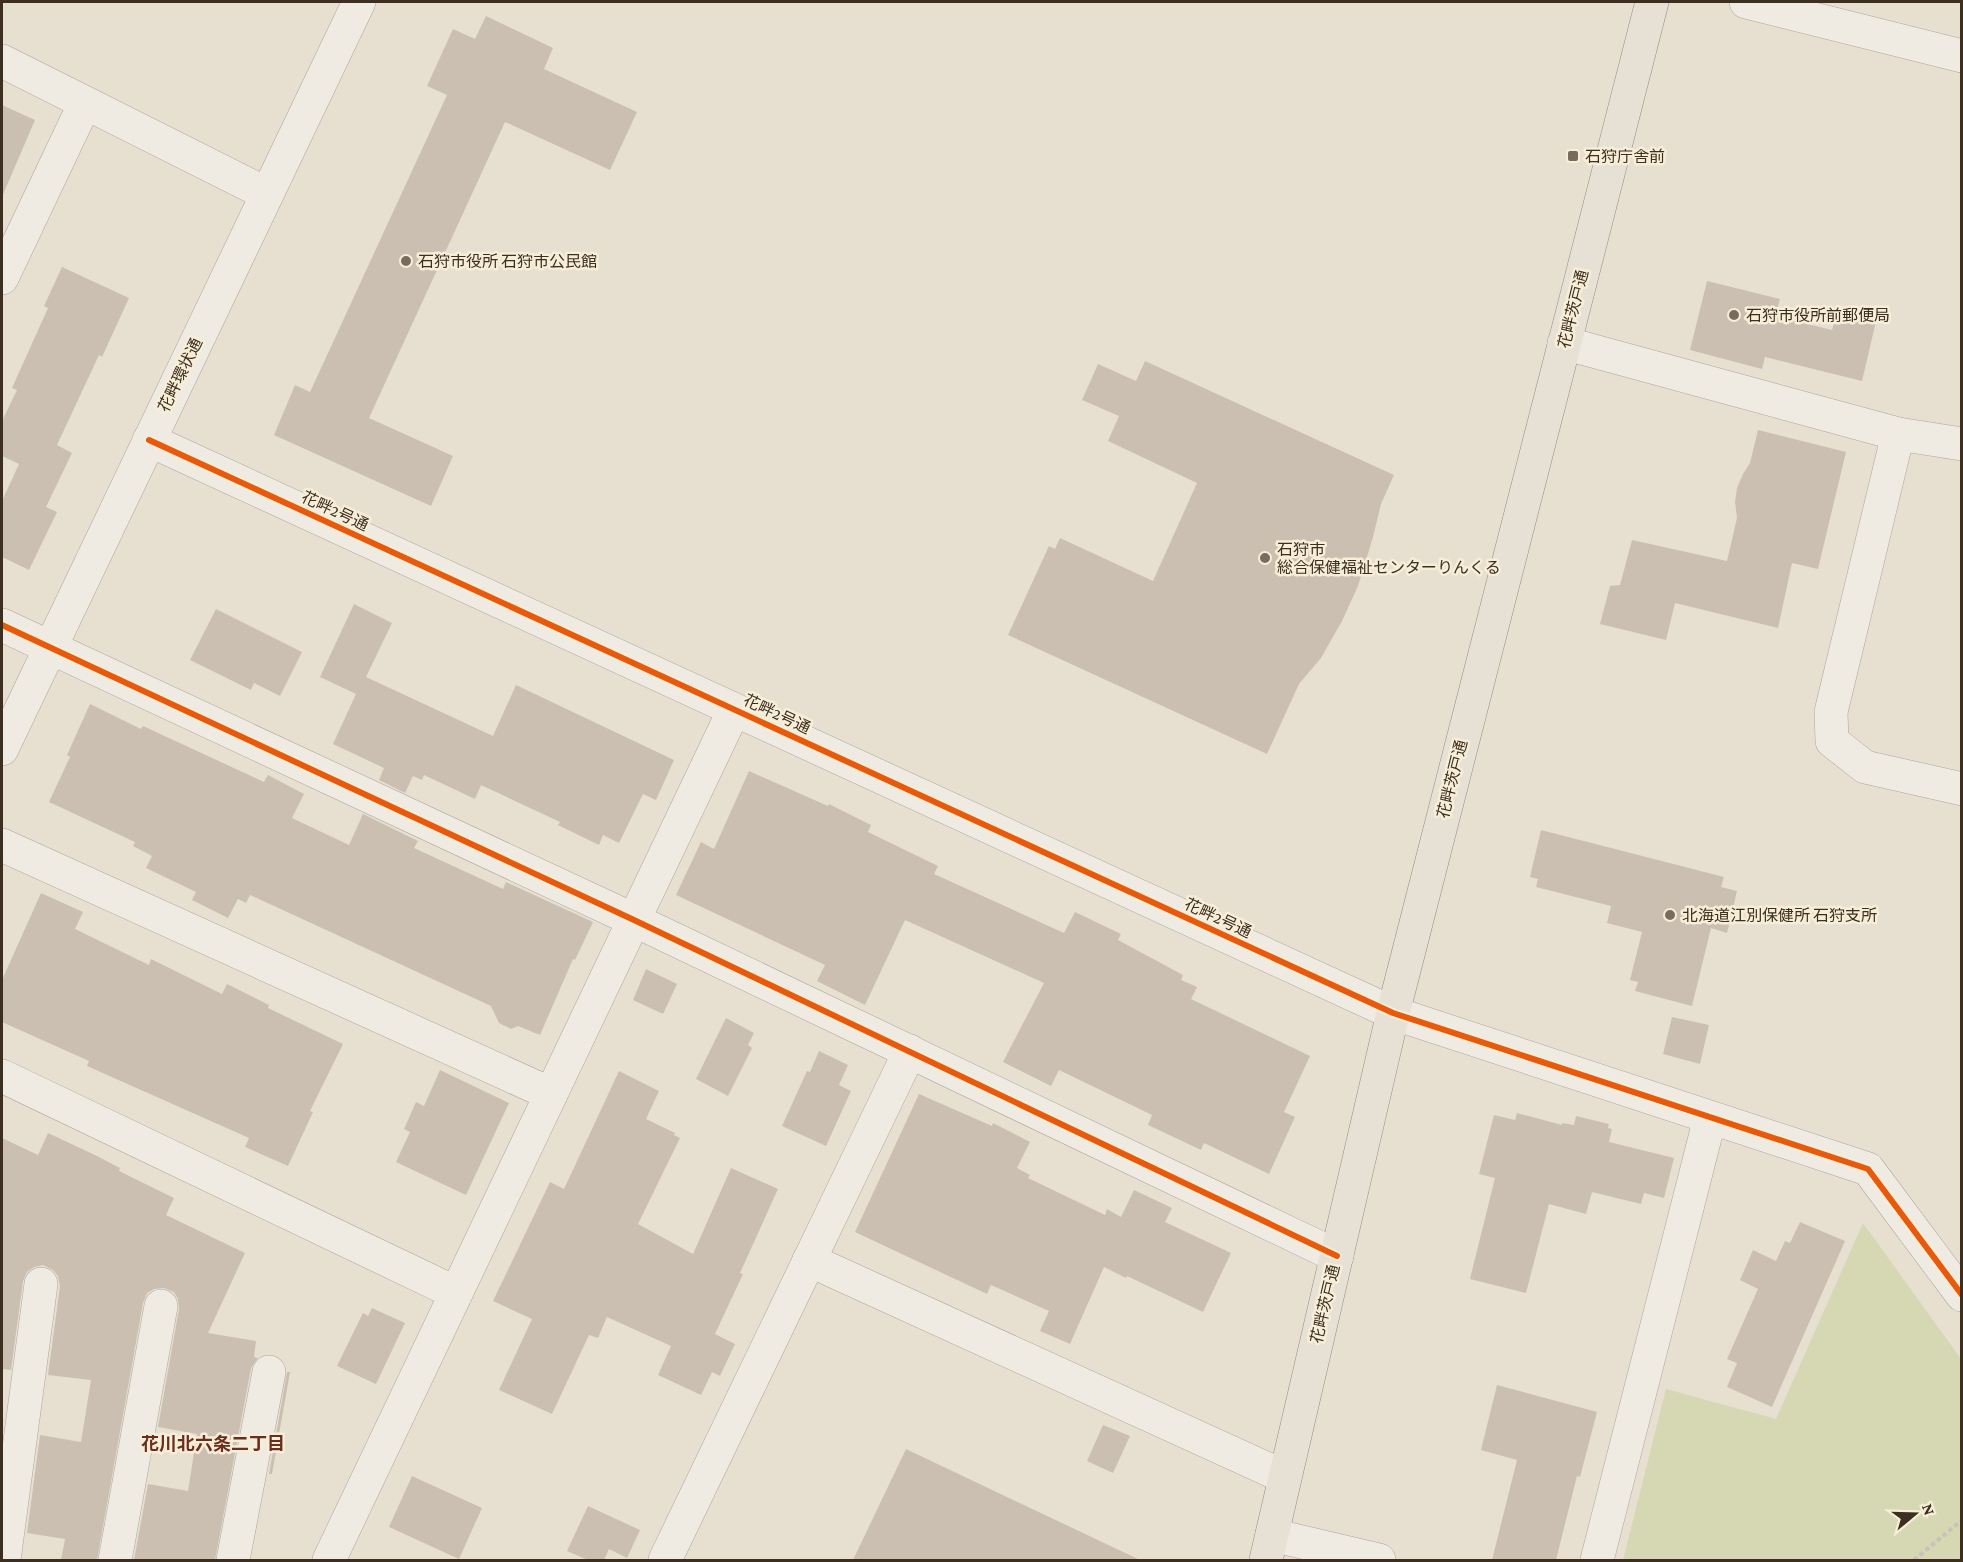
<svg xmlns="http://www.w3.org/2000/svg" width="1963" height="1562" viewBox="0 0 1963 1562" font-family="'Crimson Pro','Noto Sans JP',serif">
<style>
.green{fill:#d6d7b3}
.building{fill:#cbbfb2}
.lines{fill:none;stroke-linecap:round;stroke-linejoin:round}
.minor-casing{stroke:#ada599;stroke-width:34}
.major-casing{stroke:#928b80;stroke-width:34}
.path{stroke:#c8c2b9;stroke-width:4;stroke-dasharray:4.5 3;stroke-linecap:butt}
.minor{stroke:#efebe3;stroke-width:33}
.major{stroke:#e6e1d4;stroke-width:33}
.cycleway-casing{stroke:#f7eed8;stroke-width:10}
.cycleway{stroke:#e8590c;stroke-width:6}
.poi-dot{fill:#786c5e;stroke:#f7eed8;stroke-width:2}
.labels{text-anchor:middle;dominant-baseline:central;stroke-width:5;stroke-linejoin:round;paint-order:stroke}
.poi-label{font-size:16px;fill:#3d2e20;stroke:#f7eed8;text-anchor:start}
.street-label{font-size:16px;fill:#3d2e20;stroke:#f7eed8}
.neighbourhood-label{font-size:18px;font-weight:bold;fill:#6b2e1e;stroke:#f7eed8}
</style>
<rect width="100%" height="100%" fill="#e7e0d1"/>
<!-- green -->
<polygon class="green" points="1863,1223 1961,1359 1961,1560 1623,1560 1666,1389 1776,1419"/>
<!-- building -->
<g class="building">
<polygon points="486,16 553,48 544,69 637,112 610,170 505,122 369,418 453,456 431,506 274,435 295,385 310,392 447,95 427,86 453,29 475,39"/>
<polygon points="2,105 35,120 2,197"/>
<polygon points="62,267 129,298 102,357 99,355 57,445 72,453 46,507 57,512 29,570 2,557 2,501 19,464 2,456 2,421 17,390 12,388 48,308 44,306"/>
<polygon points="1707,281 1780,299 1775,316 1832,330 1838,307 1877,317 1862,381 1765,357 1762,369 1690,350"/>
<polygon points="1145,361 1394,475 1381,504 1373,537 1358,586 1342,621 1321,658 1299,684 1267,754 1008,635 1049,546 1055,549 1060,538 1153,581 1197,483 1108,441 1119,416 1082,400 1098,364 1136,381"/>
<polygon points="1758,430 1846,452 1818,569 1792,563 1778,628 1675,603 1666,640 1600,624 1610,586 1620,585 1632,540 1727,561 1737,518 1735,502 1737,488 1743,474 1750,463"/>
<polygon points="354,604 392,623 366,677 493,736 516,685 674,760 656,800 643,794 619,843 603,835 599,845 558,825 560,822 481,785 475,799 424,775 422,780 413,776 405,793 379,780 384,768 333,744 356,694 320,677"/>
<polygon points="216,609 302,652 280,696 254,683 251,690 190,660"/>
<polygon points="90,704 141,729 143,726 264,782 268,775 304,794 292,818 349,845 363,814 418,841 414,848 503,889 506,882 593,922 575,960 573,959 540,1035 518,1026 511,1029 499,1023 491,1006 250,895 246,903 238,899 228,918 192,900 196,892 146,868 152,856 133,846 135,842 49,802 70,757 67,755"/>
<polygon points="749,771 828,806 829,804 871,825 868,832 938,866 934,874 1064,933 1075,912 1121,934 1118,940 1183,975 1181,980 1197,987 1191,999 1310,1056 1284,1112 1295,1117 1269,1174 1204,1143 1201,1150 1148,1125 1152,1115 1059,1070 1051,1086 1003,1062 1044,983 905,920 865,1005 817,981 825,965 676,895 701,842 714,849"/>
<polygon points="1541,830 1724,877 1721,887 1737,891 1727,933 1711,928 1692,1006 1635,991 1638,982 1630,980 1642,932 1607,923 1611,906 1536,887 1538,879 1530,877"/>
<polygon points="41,893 83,912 75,929 149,965 151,959 222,994 227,984 269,1005 268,1008 343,1044 310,1111 313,1112 288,1166 245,1147 249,1138 87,1066 89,1061 2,1022 2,980"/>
<polygon points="646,969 677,984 663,1014 633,1000"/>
<polygon points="1672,1017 1709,1025 1700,1064 1663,1054"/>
<polygon points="726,1018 754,1033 748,1045 752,1048 728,1096 696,1079"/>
<polygon points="819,1051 848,1065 839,1085 851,1091 826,1146 782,1126 807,1071 810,1072"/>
<polygon points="440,1070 509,1103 466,1195 396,1162 410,1132 404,1129 416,1102 424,1106"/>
<polygon points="619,1071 659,1091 646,1119 675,1133 674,1135 680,1138 638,1224 693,1254 731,1168 778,1189 740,1273 743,1274 715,1334 735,1344 720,1376 712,1372 701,1395 658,1375 671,1346 607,1317 598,1338 589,1335 552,1414 499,1390 532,1319 493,1301 550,1182 564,1189"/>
<polygon points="919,1094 992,1126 993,1123 1030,1142 1017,1168 1030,1175 1028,1178 1105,1215 1107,1209 1121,1217 1134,1190 1172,1208 1165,1222 1231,1253 1203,1312 1127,1276 1126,1278 1104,1267 1070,1344 1040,1331 1049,1311 991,1285 987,1294 855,1232"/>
<polygon points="1517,1113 1562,1125 1562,1123 1574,1125 1576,1116 1609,1124 1608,1128 1612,1129 1609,1142 1674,1158 1664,1198 1644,1193 1641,1204 1592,1192 1586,1214 1549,1204 1526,1293 1470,1279 1495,1178 1479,1174 1494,1115 1515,1120"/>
<polygon points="48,1133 97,1156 120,1168 119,1171 174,1198 166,1215 245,1253 208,1333 256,1341 254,1357 258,1358 251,1368 215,1560 134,1560 148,1484 188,1491 197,1434 158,1427 179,1309 178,1299 174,1292 164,1288 154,1289 147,1293 143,1303 97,1560 61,1560 65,1539 27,1533 40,1435 81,1442 91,1380 48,1375 60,1286 58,1276 53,1270 43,1265 34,1267 27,1272 23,1281 11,1370 2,1369 2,1138 38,1155"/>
<polygon points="1800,1222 1845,1241 1772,1407 1727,1387 1737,1363 1727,1359 1758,1289 1740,1280 1753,1250 1776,1261 1785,1241 1790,1243"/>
<polygon points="372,1308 405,1323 376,1384 337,1366 363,1313 368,1316"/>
<polygon points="287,1372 290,1372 272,1474 269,1474"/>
<polygon points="1497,1385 1597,1412 1580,1477 1577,1476 1556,1560 1492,1560 1517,1460 1481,1450"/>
<polygon points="1103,1425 1130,1436 1113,1473 1087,1461"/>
<polygon points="906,1449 1140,1560 853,1560"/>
<polygon points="412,1476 482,1508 459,1559 389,1527"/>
<polygon points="588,1506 640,1530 627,1558 609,1549 604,1560 588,1560 567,1551"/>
</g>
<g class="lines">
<defs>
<g id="minor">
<polyline points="1746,2 1962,56"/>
<polyline points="2,61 267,194"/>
<polyline points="2,278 85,103"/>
<polyline points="1564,343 1898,434"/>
<polyline points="149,440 1393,1013 1868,1169 1962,1295"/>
<polyline points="1962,444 1898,434 1831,712 1832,741 1865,767 1962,789"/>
<polyline points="2,625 634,920 1337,1256"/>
<polyline points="2,749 359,2"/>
<polyline points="2,845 551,1094"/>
<polyline points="2,1076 456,1293"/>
<polyline points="809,1260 1285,1477"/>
<polyline points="1272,1535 1379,1560"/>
<polyline points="4,1560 41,1284"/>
<polyline points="115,1560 161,1306"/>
<polyline points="233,1560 269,1372"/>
<polyline points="329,1560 734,710"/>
<polyline points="665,1560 910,1051"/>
<polyline points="1597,1560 1710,1118"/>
</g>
<polyline id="major" points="1266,1560 1393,1013 1652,2"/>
</defs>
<!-- minor casing -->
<use href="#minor" class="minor-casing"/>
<!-- major casing -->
<use href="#major" class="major-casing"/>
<!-- path -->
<polyline class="path" points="1914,1560 1962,1520"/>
<!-- minor -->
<use href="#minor" class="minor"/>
<!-- major -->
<use href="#major" class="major"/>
<defs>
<g id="cycleway">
<polyline points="149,440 1393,1013 1868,1169 1962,1295"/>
<polyline points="2,625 634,920 1337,1256"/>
</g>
</defs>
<!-- cycleway casing -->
<use href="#cycleway" class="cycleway-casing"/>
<!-- cycleway -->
<use href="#cycleway" class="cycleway"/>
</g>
<!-- markers -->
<g class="poi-dot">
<rect x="1567" y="150" width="12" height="12" rx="3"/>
<circle cx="406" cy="261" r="6"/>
<circle cx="1734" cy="315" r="6"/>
<circle cx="1265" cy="558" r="6"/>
<circle cx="1670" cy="915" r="6"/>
</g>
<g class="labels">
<!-- poi labels -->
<g class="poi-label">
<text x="1585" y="156">石狩庁舎前</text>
<text x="418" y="261">石狩市役所 石狩市公民館</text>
<text x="1746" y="315">石狩市役所前郵便局</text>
<text x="1277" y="549">石狩市<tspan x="1277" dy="18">総合保健福祉センターりんくる</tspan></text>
<text x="1682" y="915">北海道江別保健所 石狩支所</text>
</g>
<!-- street labels -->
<g class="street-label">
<text transform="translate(1573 309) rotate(-76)">花畔茨戸通</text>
<text transform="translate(180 375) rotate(-64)">花畔環状通</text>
<text transform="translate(335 511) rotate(25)">花畔2号通</text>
<text transform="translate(777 714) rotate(25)">花畔2号通</text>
<text transform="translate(1452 779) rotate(-76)">花畔茨戸通</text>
<text transform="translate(1218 918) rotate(25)">花畔2号通</text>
<text transform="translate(1325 1304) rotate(-77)">花畔茨戸通</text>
</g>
<!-- neighbourhood labels -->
<g class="neighbourhood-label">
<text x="213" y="1444">花川北六条二丁目</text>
</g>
</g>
<!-- border -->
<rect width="1963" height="1562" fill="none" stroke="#3d2e20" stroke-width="6"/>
<!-- north arrow -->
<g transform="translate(1915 1514) rotate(71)" stroke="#f7eed8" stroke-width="4.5" paint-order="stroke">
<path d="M0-4.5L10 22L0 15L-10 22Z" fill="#3d2e20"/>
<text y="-9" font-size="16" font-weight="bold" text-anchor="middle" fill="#3d2e20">N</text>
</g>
</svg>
